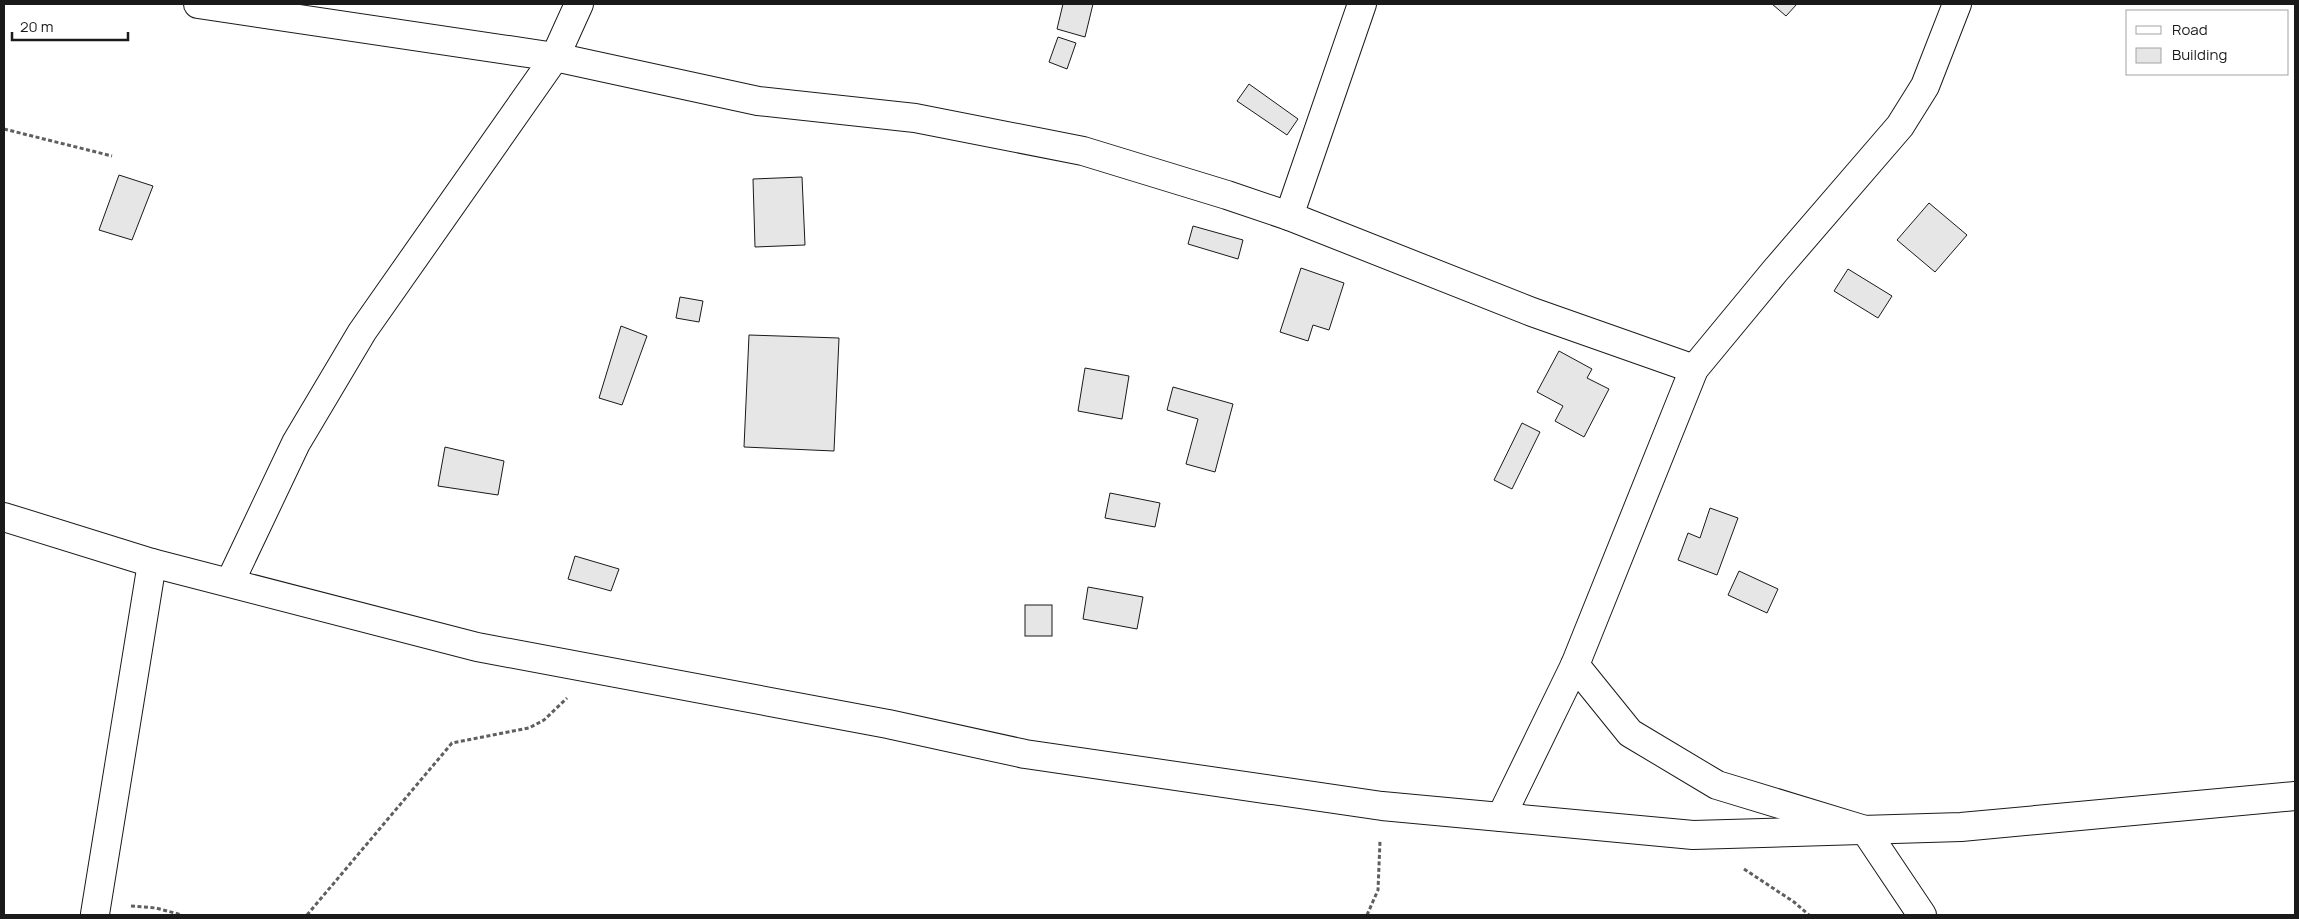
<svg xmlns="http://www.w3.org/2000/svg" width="2299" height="919" viewBox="0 0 2299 919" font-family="Manrope,sans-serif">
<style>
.building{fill:#e6e6e6;stroke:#1a1a1a}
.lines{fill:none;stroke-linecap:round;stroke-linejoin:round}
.minor-casing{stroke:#1a1a1a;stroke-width:30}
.major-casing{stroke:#1a1a1a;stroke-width:30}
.path{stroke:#5f5f5f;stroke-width:3;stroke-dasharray:4 2.5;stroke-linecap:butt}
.minor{stroke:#fff;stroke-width:28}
.major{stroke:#fff;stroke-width:28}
</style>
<rect width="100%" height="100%" fill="#fff"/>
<!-- building -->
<g class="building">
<polygon points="1063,4 1093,4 1085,37 1057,29"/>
<polygon points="1772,4 1797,4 1786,16"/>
<polygon points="1058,37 1076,43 1067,69 1049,62"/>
<polygon points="1249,84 1298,119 1287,135 1237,101"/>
<polygon points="119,175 153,186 132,240 99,230"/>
<polygon points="802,177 805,245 755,247 753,179"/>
<polygon points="1929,203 1967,235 1935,272 1897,240"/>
<polygon points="1193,226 1243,240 1238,259 1188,244"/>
<polygon points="1301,268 1344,283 1329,330 1313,325 1308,341 1280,332"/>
<polygon points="1848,269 1892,296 1878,318 1834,291"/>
<polygon points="680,297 703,301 699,322 676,318"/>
<polygon points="621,326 647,336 622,405 599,398"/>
<polygon points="749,335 839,338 834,451 744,447"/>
<polygon points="1559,351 1592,369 1587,378 1609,389 1584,437 1555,421 1563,406 1537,392"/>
<polygon points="1085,368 1129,376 1122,419 1078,411"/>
<polygon points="1173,387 1233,404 1215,472 1186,464 1198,419 1167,410"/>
<polygon points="1522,423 1540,432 1512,489 1494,480"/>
<polygon points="445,447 504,461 498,495 438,486"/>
<polygon points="1110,493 1160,503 1155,527 1105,518"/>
<polygon points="1710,508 1738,518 1717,575 1678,560 1688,533 1700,538"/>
<polygon points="575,556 619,569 611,591 568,579"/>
<polygon points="1739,571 1778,589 1767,613 1728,595"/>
<polygon points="1088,587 1143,597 1137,629 1083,619"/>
<rect x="1025" y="605" width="27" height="31"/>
</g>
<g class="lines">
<defs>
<g id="minor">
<polyline points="198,4 555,57 758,101 915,118 1083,151 1227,195 1289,216 1532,312 1694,369"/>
<polyline points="1289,216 1362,4"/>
<polyline points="230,582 296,443 362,332 555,57 579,4"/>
<polyline points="1575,665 1630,733 1717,785 1865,830 1922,915"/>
<polyline points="1501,817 1575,665 1694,369 1775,271 1900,126 1925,86 1957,4"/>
<polyline points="95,914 152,563"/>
</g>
<polyline id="major" points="4,517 152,563 477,647 888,724 1025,754 1382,806 1693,835 1961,827 2295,796"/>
</defs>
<!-- minor casing -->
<use href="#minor" class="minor-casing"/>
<!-- major casing -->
<use href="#major" class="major-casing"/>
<!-- path -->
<g class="path">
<polyline points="4,129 112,156"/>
<polyline points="1744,869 1794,902 1809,915"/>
<polyline points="131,906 156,908 182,915"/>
<polyline points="307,915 452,743 529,728 544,720 567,698"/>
<polyline points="1367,915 1378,890 1380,841"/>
</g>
<!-- minor -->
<use href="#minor" class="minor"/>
<!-- major -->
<use href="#major" class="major"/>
</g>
<!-- border -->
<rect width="2299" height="919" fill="none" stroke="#1a1a1a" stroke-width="10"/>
<!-- legend -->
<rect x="2126" y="10" width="162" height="65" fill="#ffffff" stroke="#a3a3a3"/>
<rect x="2136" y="26" width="25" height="8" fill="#ffffff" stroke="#a3a3a3"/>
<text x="2172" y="35" font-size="15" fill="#1a1a1a">Road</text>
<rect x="2136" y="48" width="25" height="15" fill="#e6e6e6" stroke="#a3a3a3"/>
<text x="2172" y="60" font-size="15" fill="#1a1a1a">Building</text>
<!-- scale -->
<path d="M12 32v8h116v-8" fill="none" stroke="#1a1a1a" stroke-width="2.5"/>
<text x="20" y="32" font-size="15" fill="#1a1a1a" stroke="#ffffff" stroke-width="4" paint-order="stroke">20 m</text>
</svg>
